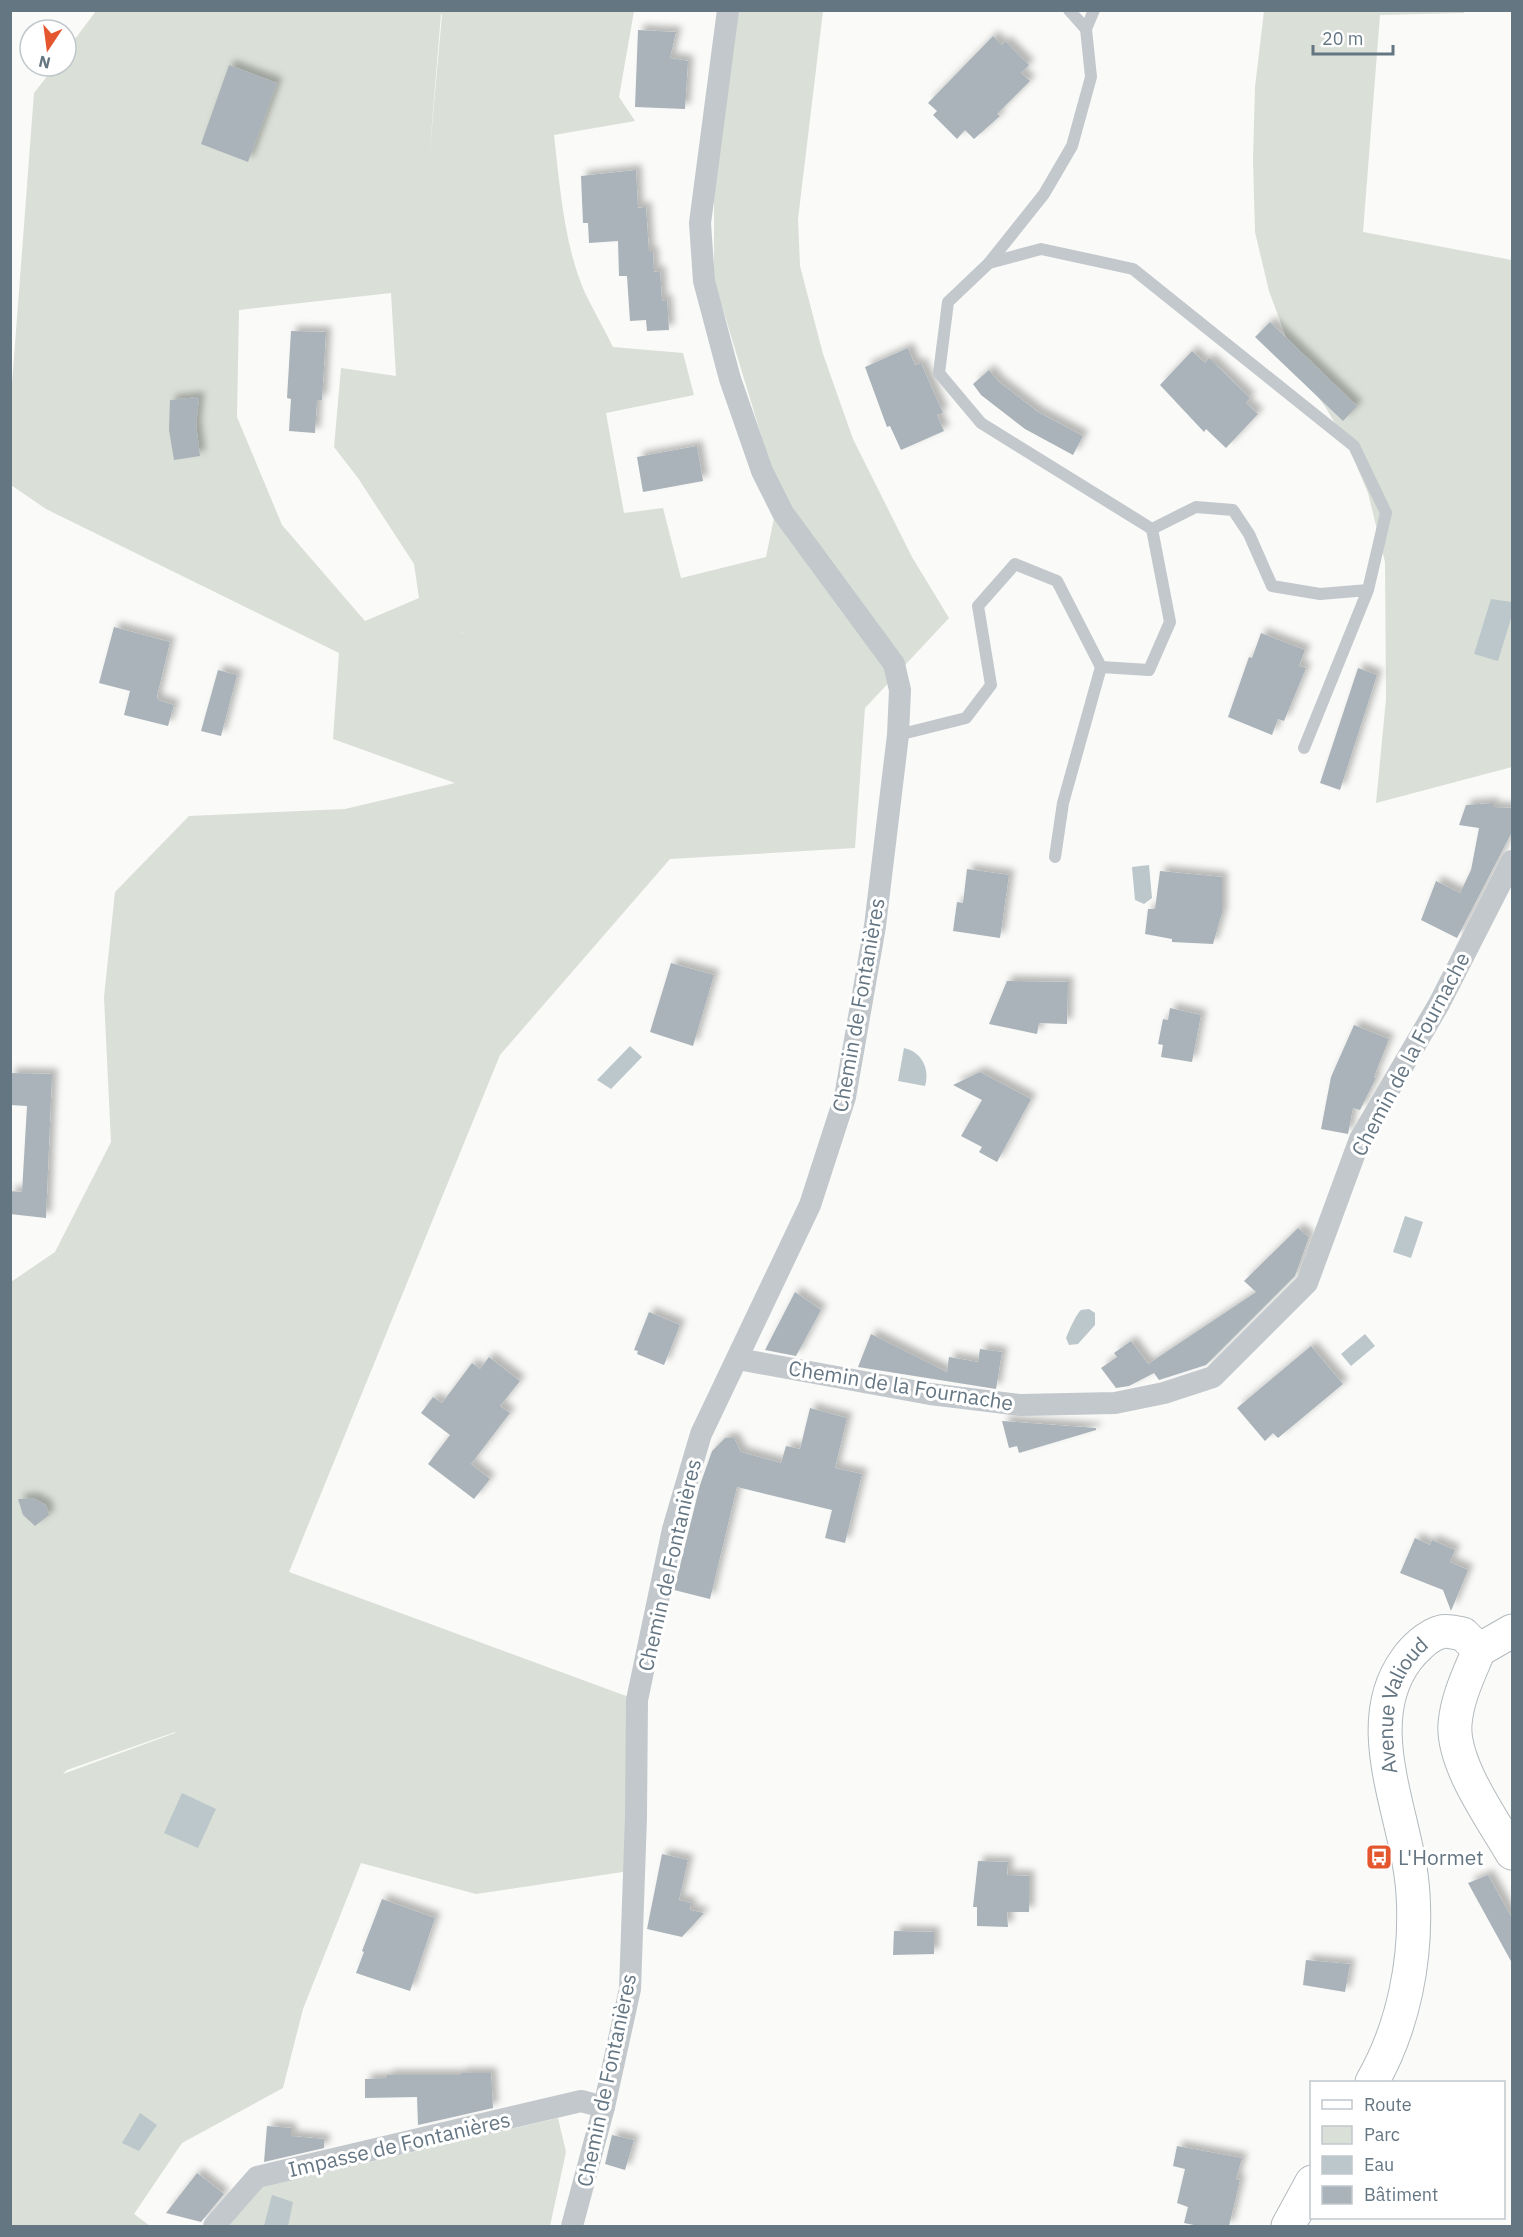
<svg xmlns="http://www.w3.org/2000/svg" width="1523" height="2237" viewBox="0 0 1523 2237" font-family="'IBM Plex Sans',sans-serif">
<style>
.green{fill:#dadfd7;fill-rule:evenodd}
.water{fill:#bbc7cb}
.building{fill:#aab3b9;filter:url(#shadow)}
.lines{fill:none;stroke-linecap:round;stroke-linejoin:round}
.secondary-casing{stroke:#b3babf;stroke-width:35}
.service{stroke:#c3c8cc;stroke-width:12}
.minor{stroke:#c3c8cc;stroke-width:22}
.secondary{stroke:#fff;stroke-width:33}
.labels{text-anchor:middle;dominant-baseline:central;stroke-width:6;stroke-linejoin:round;paint-order:stroke}
.street-label{font-size:21px;fill:#657683;stroke:#fff}
.poi-label{font-size:21px;fill:#657683;stroke:#fff;text-anchor:start}
</style>
<defs>
<filter id="shadow"><feDropShadow dx="5.5" dy="-5.5" stdDeviation="3" flood-color="#0004"/></filter>
</defs>
<rect width="100%" height="100%" fill="#fafaf8"/>
<!-- green -->
<g class="green">
<path d="M96,11h538l-15,86 16,24 -81,14c6,52 10,110 31,158 9,18 19,36 28,54l70,6 11,42 -88,18 18,100 39,-5 18,70 -221,55 306,-76 13,-63 -65,-214v-89l21,-180h88l-25,208 2,47 23,88 30,85 59,118 37,61 -84,90 -10,140 -185,11 -170,196 -211,517 348,128 -1,170 -160,24 -115,-31 -58,146 -20,79 -101,55 -48,71 16,12h-139v-944l44,-30 56,-110 -7,-145 11,-105 74,-76 156,-7 110,-26 -122,-44 6,-86 -293,-144 -35,-24v-88l23,-304 21,-27h11v-15zM441,14l1,1 -13,145zM391,293l5,83 -55,-8 -7,79 24,31 56,86 5,34 -54,23 -83,-96 -45,-108 2,-107zM175,1732v1l-112,41 4,-4z"/>
<polygon points="1264,11 1464,11 1464,13 1380,15 1363,232 1512,260 1512,767 1376,803 1386,699 1385,562 1368,493 1350,450 1326,408 1298,369 1269,291 1255,232 1253,159 1255,87"/>
<polygon points="558,2118 566,2152 550,2226 228,2226 261,2185 315,2175"/>
</g>
<!-- water -->
<g class="water">
<polygon points="1491,599 1512,602 1512,615 1498,661 1474,654"/>
<polygon points="1149,865 1152,898 1144,904 1135,900 1132,867"/>
<polygon points="630,1046 642,1057 611,1089 597,1080"/>
<path d="M904,1048c18,4 26,21 21,38l-27,-5z"/>
<polygon points="1405,1216 1423,1222 1411,1258 1393,1252"/>
<path d="M1089,1309l6,4v12l-17,19 -9,1 -3,-7c2,-6 11,-25 15,-28z"/>
<polygon points="1365,1334 1375,1346 1351,1366 1341,1354"/>
<polygon points="182,1793 216,1809 198,1848 164,1833"/>
<polygon points="140,2113 157,2125 139,2151 122,2143"/>
<polygon points="272,2195 293,2202 288,2226 264,2226"/>
</g>
<!-- building -->
<g class="building">
<polygon points="638,30 676,32 670,58 688,61 685,109 635,107"/>
<polygon points="993,36 1002,45 1005,41 1029,65 1021,73 1030,81 997,114 1000,116 974,139 965,130 957,139 933,115 937,111 928,103"/>
<polygon points="229,65 277,83 248,162 201,144"/>
<polygon points="636,170 638,208 646,207 649,252 653,252 654,272 660,271 662,301 667,300 669,330 647,331 646,320 630,321 627,276 619,276 618,241 589,243 588,223 583,223 581,176"/>
<polygon points="1270,322 1357,406 1343,421 1255,337"/>
<polygon points="291,331 326,332 322,400 317,400 315,433 289,431 291,399 287,398"/>
<polygon points="908,348 915,365 921,363 943,413 937,415 944,431 901,450 890,426 887,427 865,367"/>
<polygon points="1192,351 1205,363 1209,358 1250,398 1246,403 1258,414 1226,448 1206,429 1204,432 1160,385"/>
<polygon points="989,370 998,381 1038,412 1083,436 1073,455 1025,429 981,395 973,384"/>
<polygon points="199,397 196,425 200,456 174,460 169,430 170,400"/>
<polygon points="697,446 703,481 643,492 637,457"/>
<polygon points="114,627 170,642 157,696 158,700 174,705 168,726 124,715 130,691 99,683"/>
<polygon points="1261,633 1305,650 1299,666 1306,668 1284,721 1278,719 1272,735 1228,717 1249,657 1252,658"/>
<polygon points="1358,668 1377,675 1340,790 1320,783"/>
<polygon points="218,670 237,675 221,736 201,731"/>
<polygon points="1493,803 1493,807 1512,808 1512,832 1457,938 1421,920 1436,881 1460,893 1471,870 1479,828 1459,825 1466,805"/>
<polygon points="967,869 1009,875 1000,938 953,931 957,902 963,903"/>
<polygon points="1160,871 1222,877 1222,913 1213,944 1172,942 1172,939 1145,934 1148,909 1155,909"/>
<polygon points="671,963 714,975 693,1046 650,1032"/>
<polygon points="1007,981 1068,982 1067,1024 1039,1023 1037,1034 989,1024"/>
<polygon points="1170,1008 1201,1015 1192,1062 1161,1057 1163,1045 1158,1044 1163,1019 1168,1020"/>
<polygon points="1354,1025 1389,1039 1374,1077 1376,1078 1360,1110 1353,1108 1348,1134 1321,1129 1331,1077"/>
<polygon points="980,1072 1031,1099 997,1162 979,1152 982,1147 961,1136 982,1100 953,1085"/>
<polygon points="10,1073 52,1074 46,1218 10,1214 10,1191 22,1192 27,1106 10,1105"/>
<polygon points="1298,1228 1309,1237 1295,1276 1206,1365 1159,1380 1154,1373 1129,1386 1116,1388 1101,1368 1117,1357 1114,1353 1131,1341 1152,1369 1148,1364 1256,1292 1244,1281"/>
<polygon points="795,1292 821,1310 796,1356 765,1350"/>
<polygon points="649,1312 680,1325 664,1365 637,1354 638,1351 634,1350"/>
<polygon points="871,1334 947,1372 949,1357 978,1362 980,1349 1002,1352 996,1389 858,1367"/>
<polygon points="1311,1346 1343,1384 1278,1438 1273,1433 1265,1441 1237,1408"/>
<polygon points="489,1357 520,1381 500,1406 510,1413 471,1464 490,1479 474,1499 428,1464 450,1435 421,1413 433,1397 442,1403 472,1363 480,1369"/>
<polygon points="810,1408 847,1418 835,1468 862,1474 845,1543 825,1538 832,1510 737,1487 710,1599 674,1590 700,1485 712,1451 725,1438 734,1438 741,1452 781,1463 786,1446 800,1449"/>
<polygon points="1002,1421 1096,1428 1096,1430 1019,1453 1017,1446 1009,1448"/>
<polygon points="33,1498 46,1505 49,1515 35,1526 23,1515 18,1499"/>
<polygon points="1415,1538 1430,1545 1432,1540 1455,1550 1450,1562 1468,1570 1451,1611 1443,1590 1400,1573"/>
<polygon points="662,1854 688,1860 679,1900 691,1903 690,1910 704,1913 682,1937 647,1929"/>
<polygon points="978,1861 1008,1862 1007,1875 1029,1876 1029,1912 1007,1912 1008,1927 977,1926 977,1907 973,1907"/>
<polygon points="1488,1875 1512,1918 1512,1963 1468,1883"/>
<polygon points="382,1899 435,1918 410,1991 356,1973 364,1952 362,1951"/>
<polygon points="894,1931 934,1932 934,1954 893,1955"/>
<polygon points="1306,1960 1350,1964 1345,1992 1303,1985"/>
<polygon points="461,2073 491,2073 493,2108 418,2125 417,2097 365,2098 365,2079 387,2078 387,2075 461,2075"/>
<polygon points="267,2126 291,2128 291,2136 324,2139 324,2148 264,2162"/>
<polygon points="612,2135 634,2140 625,2170 605,2164"/>
<polygon points="1177,2146 1242,2158 1236,2179 1240,2180 1229,2226 1199,2226 1184,2223 1188,2207 1177,2203 1185,2169 1173,2166"/>
<polygon points="197,2173 224,2194 201,2222 166,2213"/>
</g>
<g class="lines">
<defs>
<g id="secondary">
<path d="M1479,1650c-10,24 -22,48 -24,74 -3,40 38,96 57,129"/>
<polyline points="1479,1650 1512,1631"/>
<path id="s1" d="M1372,2082c32,-56 45,-124 41,-188 -4,-75 -56,-167 -7,-234 7,-10 22,-25 35,-28 6,-2 16,1 22,2l16,16"/>
<polyline points="1288,2226 1312,2182"/>
</g>
</defs>
<!-- secondary casing -->
<use href="#secondary" class="secondary-casing"/>
<!-- service -->
<g class="service">
<polyline points="1086,29 1094,10"/>
<polyline points="989,263 1044,194 1072,146 1091,77 1086,29 1069,10"/>
<polyline points="898,735 966,718 991,685 978,606 1015,564 1057,581 1101,667 1149,670 1170,622 1152,529"/>
<polyline points="1304,748 1368,590 1386,513 1354,446 1133,269 1041,249 989,263 948,302 939,373 981,423 1152,529 1196,507 1233,510 1249,534 1272,586 1320,594 1368,590"/>
<polyline points="1055,857 1063,803 1101,667"/>
</g>
<!-- minor -->
<g class="minor">
<polyline points="738,1359 930,1394 1020,1405 1115,1403 1164,1393 1213,1377 1307,1283 1360,1139 1439,1004 1512,861"/>
<polyline points="214,2226 257,2177 581,2101 604,2107"/>
<polyline points="572,2226 604,2107 630,1989 636,1817 637,1700 673,1529 701,1434 810,1205 845,1097 875,926 898,735 900,690 894,664 783,513 762,471 730,379 704,281 700,223 728,10"/>
</g>
<!-- secondary -->
<use href="#secondary" class="secondary"/>
</g>
<!-- icons -->
<defs>
<symbol id="bus-square" viewBox="-11 -11 22 22"><rect x="-9" y="-9" width="18" height="18" rx="4" fill="#e4572e" stroke="#fff"/><path d="M-5-6H5V4H4V6H2V4H-2V6H-4V4H-5ZM-3.5-4V0h7V-4ZM-3.5 1.2v1.5H-2V1.2ZM2 1.2v1.5H3.5V1.2Z" fill="#fff"/></symbol>
</defs>
<g fill-rule="evenodd">
<use href="#bus-square" x="1364" y="1842" width="30" height="30"/>
</g>
<g class="labels">
<!-- street labels -->
<g class="street-label">
<text transform="translate(858 1005) rotate(-80)">Chemin de Fontanières</text>
<text transform="translate(1410 1054) rotate(-62)">Chemin de la Fournache</text>
<text transform="translate(901 1385) rotate(9)">Chemin de la Fournache</text>
<text transform="translate(669 1565) rotate(-77)">Chemin de Fontanières</text>
<text stroke="none"><textPath href="#s1" startOffset="390">Avenue Valioud</textPath></text>
<text transform="translate(606 2080) rotate(-78)">Chemin de Fontanières</text>
<text transform="translate(399 2144) rotate(-13)">Impasse de Fontanières</text>
</g>
<!-- poi labels -->
<g class="poi-label">
<text x="1398" y="1857">L'Hormet</text>
</g>
</g>
<!-- border -->
<rect width="1523" height="2237" fill="none" stroke="#657683" stroke-width="24"/>
<!-- legend -->
<rect x="1310" y="2081" width="195" height="138" fill="#ffffff" stroke="#c1c8cd" stroke-width="1.5"/>
<rect x="1322" y="2100" width="30" height="9" fill="#ffffff" stroke="#c1c8cd" stroke-width="1.5"/>
<text x="1364" y="2111" font-size="18" fill="#657683">Route</text>
<rect x="1322" y="2126" width="30" height="18" fill="#dadfd7" stroke="#c1c8cd" stroke-width="1.5"/>
<text x="1364" y="2141" font-size="18" fill="#657683">Parc</text>
<rect x="1322" y="2156" width="30" height="18" fill="#bbc7cb" stroke="#c1c8cd" stroke-width="1.5"/>
<text x="1364" y="2171" font-size="18" fill="#657683">Eau</text>
<rect x="1322" y="2186" width="30" height="18" fill="#aab3b9" stroke="#c1c8cd" stroke-width="1.5"/>
<text x="1364" y="2201" font-size="18" fill="#657683">Bâtiment</text>
<!-- north arrow -->
<g transform="translate(48 48) rotate(193)"><circle r="28" fill="#ffffff" stroke="#c1c8cd" stroke-width="1.5"/>
<path d="M0-4.5L10 22L0 15L-10 22Z" fill="#e4572e"/>
<text y="-9" font-size="16" font-weight="bold" text-anchor="middle" fill="#657683">N</text>
</g>
<!-- scale -->
<path d="M1313 45v9h80v-9" fill="none" stroke="#657683" stroke-width="3"/>
<text x="1322" y="45" font-size="18" fill="#657683" stroke="#ffffff" stroke-width="4.5" paint-order="stroke">20 m</text>
</svg>
